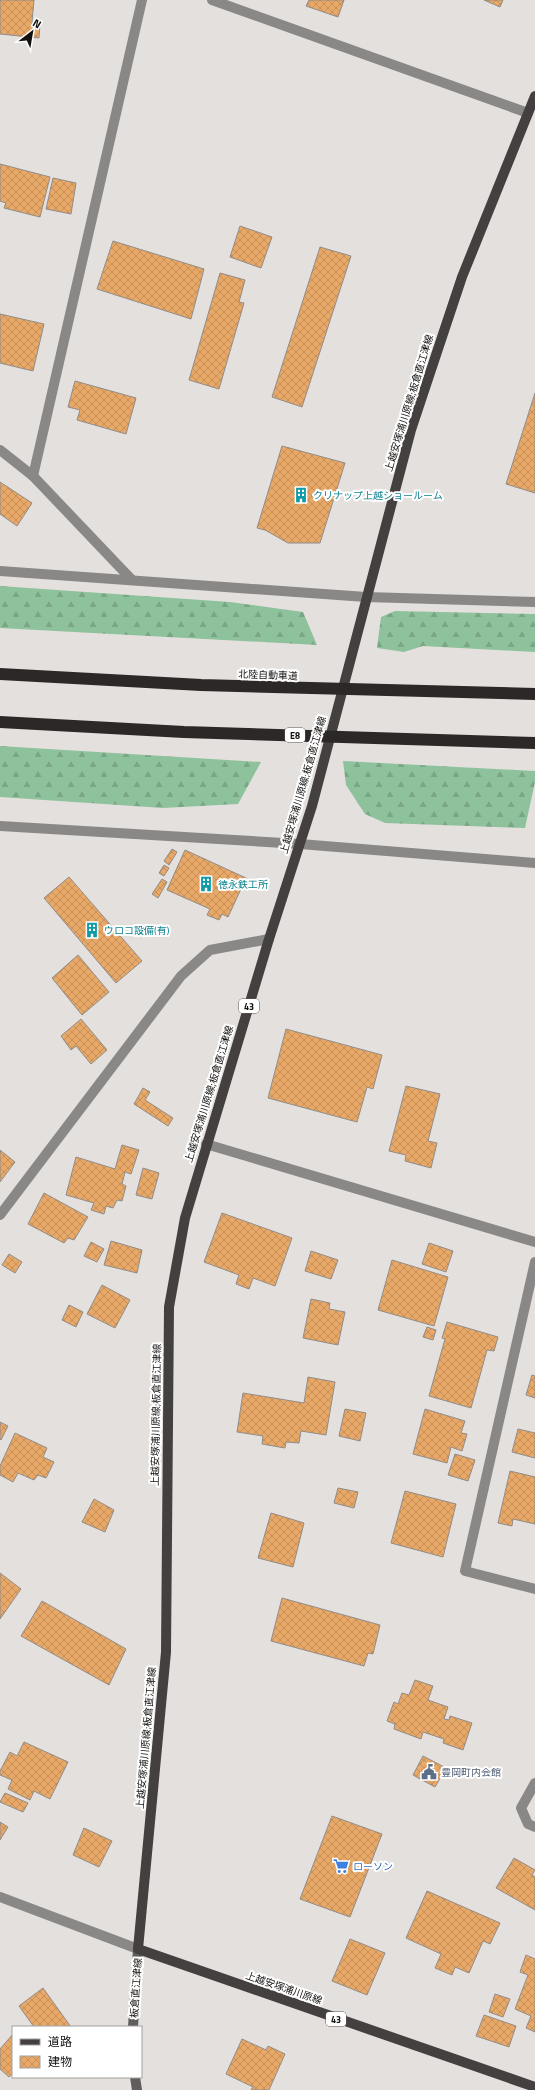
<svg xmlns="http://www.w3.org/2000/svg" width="535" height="2090" viewBox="0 0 535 2090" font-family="'Titillium Web','Noto Sans JP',sans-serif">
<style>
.forest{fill:url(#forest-firs)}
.building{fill:url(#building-cross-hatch);stroke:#908c89}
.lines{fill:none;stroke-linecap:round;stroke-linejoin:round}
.minor{stroke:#8a8787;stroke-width:10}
.tertiary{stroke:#8a8787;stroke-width:10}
.secondary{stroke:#605d5c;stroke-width:10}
.primary{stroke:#44403f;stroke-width:10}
.motorway{stroke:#2c2827;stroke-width:12}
.labels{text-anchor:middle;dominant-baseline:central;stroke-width:4;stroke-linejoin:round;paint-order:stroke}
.shield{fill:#fff;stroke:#5a5858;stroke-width:1}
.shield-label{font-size:9px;font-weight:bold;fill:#131110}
.street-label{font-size:10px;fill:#131110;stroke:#fff}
.culture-label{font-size:10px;fill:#0d838f;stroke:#fff;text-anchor:start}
.service-label{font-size:10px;fill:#4e5e75;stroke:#fff;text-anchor:start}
.shop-label{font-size:10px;fill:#366cbe;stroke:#fff;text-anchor:start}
</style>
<defs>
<pattern id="forest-firs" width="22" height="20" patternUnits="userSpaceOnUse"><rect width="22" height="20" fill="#8ec29d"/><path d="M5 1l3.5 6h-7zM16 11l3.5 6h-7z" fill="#7aa686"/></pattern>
<pattern id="building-cross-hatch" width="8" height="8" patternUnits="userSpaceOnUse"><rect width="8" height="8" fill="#e8a867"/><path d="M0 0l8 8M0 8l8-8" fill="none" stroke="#c69058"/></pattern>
</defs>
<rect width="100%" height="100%" fill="#e4e0dd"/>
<!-- forest -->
<g class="forest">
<polygon points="0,586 230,602 303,612 317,645 0,628"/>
<polygon points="395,611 535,614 535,652 423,646 404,652 377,648 381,617"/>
<polygon points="0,746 261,762 238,804 163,808 0,797"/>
<polygon points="343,761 535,771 535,782 525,828 385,823 365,814 346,785"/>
</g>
<!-- building -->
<g class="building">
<polygon points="0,0 34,0 32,22 40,22 39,38 0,34"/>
<polygon points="309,0 344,0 338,17 306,6"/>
<polygon points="484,0 503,0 500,7"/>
<polygon points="0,164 50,177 40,217 4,208 6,203 0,201"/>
<polygon points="53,178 76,183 71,214 46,209"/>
<polygon points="240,226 272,237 261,268 230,257"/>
<polygon points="113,241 204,269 191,319 97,289"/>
<polygon points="320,247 351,256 302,407 272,397"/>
<polygon points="220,273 245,280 239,302 244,303 219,389 189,380"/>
<polygon points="0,314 44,324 33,371 0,363"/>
<polygon points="75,381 136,398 126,434 77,420 80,410 68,407"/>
<polygon points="535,393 535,493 506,484"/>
<polygon points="282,446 345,463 320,543 288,543 265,530 257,528"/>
<polygon points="0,482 32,503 17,526 0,514"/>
<polygon points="172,849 177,852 169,865 164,861"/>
<polygon points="185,850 246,878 228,917 222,914 219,920 207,915 210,909 167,890"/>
<polygon points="164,865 169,868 164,876 159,873"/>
<polygon points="69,877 142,961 116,983 44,898"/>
<polygon points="162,879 167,882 158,898 152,894"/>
<polygon points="78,955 109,992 82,1015 52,978"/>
<polygon points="81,1019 107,1050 91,1064 76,1046 71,1050 61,1036"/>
<polygon points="286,1029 382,1055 373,1089 367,1087 357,1122 268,1098"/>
<polygon points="406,1086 440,1094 428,1141 437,1143 431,1168 405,1161 406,1155 389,1151"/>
<polygon points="143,1088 150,1092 145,1100 173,1118 168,1126 134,1104"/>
<polygon points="122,1145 139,1150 131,1174 125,1172 122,1184 126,1186 122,1201 117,1200 113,1208 106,1206 104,1214 91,1210 94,1203 66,1195 76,1157 115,1169"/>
<polygon points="0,1150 15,1162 0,1182"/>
<polygon points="143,1168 159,1173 152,1199 136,1195"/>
<polygon points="44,1193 88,1217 74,1240 68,1238 64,1243 28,1224"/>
<polygon points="222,1213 292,1238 275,1286 253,1278 249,1289 236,1284 239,1275 204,1262"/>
<polygon points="111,1241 142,1250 137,1273 104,1265"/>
<polygon points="91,1242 104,1249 97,1262 84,1256"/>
<polygon points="429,1243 453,1251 446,1272 422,1264"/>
<polygon points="311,1251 338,1260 331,1279 305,1271"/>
<polygon points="9,1254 22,1262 15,1273 2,1265"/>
<polygon points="392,1260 448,1277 434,1326 378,1310"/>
<polygon points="102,1285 130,1300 115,1328 87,1314"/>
<polygon points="311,1299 330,1303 329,1309 345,1312 338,1345 303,1338"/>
<polygon points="69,1305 83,1312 76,1327 62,1320"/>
<polygon points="447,1322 498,1337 494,1351 487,1350 471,1408 429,1396 445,1339 442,1338"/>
<polygon points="427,1327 436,1330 433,1340 423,1337"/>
<polygon points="532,1375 535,1376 535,1398 526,1395"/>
<polygon points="308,1377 335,1382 326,1435 301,1431 299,1443 286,1442 285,1448 262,1444 263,1436 237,1432 243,1393 304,1403"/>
<polygon points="345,1409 366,1413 360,1441 339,1436"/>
<polygon points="425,1409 465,1421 461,1433 467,1434 462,1451 451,1447 447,1463 413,1454"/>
<polygon points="0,1422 8,1426 1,1440 0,1439"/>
<polygon points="518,1429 535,1433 535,1458 512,1452"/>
<polygon points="15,1433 47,1448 43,1457 54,1462 46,1478 38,1475 34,1480 18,1473 13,1482 0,1475 0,1466"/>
<polygon points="455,1454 475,1460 468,1481 448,1475"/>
<polygon points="510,1471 535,1477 535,1524 513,1519 512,1526 498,1523"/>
<polygon points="338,1488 358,1492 354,1508 334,1503"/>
<polygon points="405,1491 456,1504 443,1557 391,1543"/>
<polygon points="94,1499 114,1510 105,1532 82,1522"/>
<polygon points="271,1513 304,1523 293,1567 258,1558"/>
<polygon points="0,1573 21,1589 0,1619"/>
<polygon points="282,1598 380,1625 373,1654 368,1653 364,1666 271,1641"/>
<polygon points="42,1601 126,1649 109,1685 21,1636"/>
<polygon points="415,1680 433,1686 428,1700 448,1707 444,1719 449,1720 450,1716 472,1723 463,1750 443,1743 444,1739 423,1732 421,1739 394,1729 395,1724 387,1721 394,1702 398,1704 402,1693 409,1695"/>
<polygon points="24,1742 68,1762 50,1799 34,1791 30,1800 8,1789 12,1780 0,1775 0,1771 10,1752 17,1756"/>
<polygon points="423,1756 446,1768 435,1787 413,1775"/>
<polygon points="5,1793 28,1803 23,1812 0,1802"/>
<polygon points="332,1816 382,1834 350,1917 300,1899"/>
<polygon points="0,1822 8,1827 0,1840"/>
<polygon points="84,1828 112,1841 99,1867 73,1855"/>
<polygon points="514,1858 535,1870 532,1875 535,1877 535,1910 496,1888"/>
<polygon points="427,1891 500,1923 490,1944 483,1941 469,1973 455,1967 452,1975 435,1968 441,1954 406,1938"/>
<polygon points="350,1939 385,1953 367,1995 332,1981"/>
<polygon points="526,1955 535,1959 535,2032 526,2028 531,2016 515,2009 528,1975 520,1972"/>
<polygon points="43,1988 71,2027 34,2027 19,2006"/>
<polygon points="495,1994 510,1999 503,2017 489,2012"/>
<polygon points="484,2015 516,2026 509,2047 476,2036"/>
<polygon points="13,2034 13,2073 9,2077 0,2069 0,2049"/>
<polygon points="242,2039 266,2050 268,2046 285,2054 269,2090 251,2090 253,2087 226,2074"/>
</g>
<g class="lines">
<!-- minor -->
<g class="minor">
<polyline points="212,0 528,113"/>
<polyline points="0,450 33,476 132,580"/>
<polyline points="33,476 142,0"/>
<polyline points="0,571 366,597 535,602"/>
<polyline points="0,826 300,844 535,863"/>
<polyline points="0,1215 181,976 210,950 269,939"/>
<polyline points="535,1262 465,1571 535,1589"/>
<polyline points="535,1783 521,1808 528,1824 535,1827"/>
</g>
<!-- tertiary -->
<g class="tertiary">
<polyline points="206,1144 535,1242"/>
<polyline points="0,1897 138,1949"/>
</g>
<!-- secondary -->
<g class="secondary">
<polyline points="133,2027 138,1949"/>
<polyline points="135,2077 137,2090"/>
</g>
<!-- primary -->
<polyline class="primary" points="535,96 462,277 411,430 312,806 269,939 185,1218 169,1307 166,1652 138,1949 535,2087"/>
<!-- motorway -->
<g class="motorway">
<polyline points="0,674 201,685 535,694"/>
<polyline points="0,722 184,732 535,743"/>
</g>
</g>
<!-- icons -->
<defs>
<symbol id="building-bare" viewBox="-9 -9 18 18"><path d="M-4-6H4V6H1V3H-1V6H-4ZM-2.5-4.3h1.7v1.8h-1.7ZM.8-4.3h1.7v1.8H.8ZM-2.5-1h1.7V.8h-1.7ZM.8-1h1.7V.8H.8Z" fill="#0f9aa8" stroke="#fff" stroke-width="2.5" paint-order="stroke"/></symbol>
<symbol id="civic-bare" viewBox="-9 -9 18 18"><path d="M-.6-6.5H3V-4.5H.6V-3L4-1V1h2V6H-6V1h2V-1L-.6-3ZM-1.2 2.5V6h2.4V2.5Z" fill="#5c6f8a" stroke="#fff" stroke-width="2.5" paint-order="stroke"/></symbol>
<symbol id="supermarket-bare" viewBox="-9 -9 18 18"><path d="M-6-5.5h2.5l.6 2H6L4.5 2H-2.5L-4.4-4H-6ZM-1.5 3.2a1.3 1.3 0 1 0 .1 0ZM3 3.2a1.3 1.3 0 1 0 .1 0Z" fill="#3f7fe0" stroke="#fff" stroke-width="2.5" paint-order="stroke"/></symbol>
</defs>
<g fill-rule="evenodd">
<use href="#building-bare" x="290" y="484" width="22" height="22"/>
<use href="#building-bare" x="195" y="873" width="22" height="22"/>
<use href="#building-bare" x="81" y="919" width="22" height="22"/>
<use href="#civic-bare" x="418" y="1761" width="22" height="22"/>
<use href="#supermarket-bare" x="330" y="1855" width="22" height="22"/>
</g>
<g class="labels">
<!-- shield labels -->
<g class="shield">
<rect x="285" y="728" width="20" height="14" rx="3"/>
<rect x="239" y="999" width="20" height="14" rx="3"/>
<rect x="326" y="2012" width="20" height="14" rx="3"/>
</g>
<g class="shield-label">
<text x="295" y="735">E8</text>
<text x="249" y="1006">43</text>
<text x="336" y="2019">43</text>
</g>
<!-- street labels -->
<g class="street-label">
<text transform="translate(409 403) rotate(-73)">上越安塚浦川原線;板倉直江津線</text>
<text transform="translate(268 675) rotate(2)">北陸自動車道</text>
<text transform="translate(303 785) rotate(-74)">上越安塚浦川原線;板倉直江津線</text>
<text transform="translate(209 1094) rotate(-73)">上越安塚浦川原線;板倉直江津線</text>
<text transform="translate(156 1415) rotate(-89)">上越安塚浦川原線;板倉直江津線</text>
<text transform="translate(146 1738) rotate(-85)">上越安塚浦川原線;板倉直江津線</text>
<text transform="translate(136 1988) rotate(-86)">板倉直江津線</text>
<text transform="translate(284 1988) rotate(19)">上越安塚浦川原線</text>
</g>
<!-- culture labels -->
<g class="culture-label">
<text x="313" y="495">クリナップ上越ショールーム</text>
<text x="218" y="884">徳永鉄工所</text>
<text x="104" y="930">ウロコ設備(有)</text>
</g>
<!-- service labels -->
<g class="service-label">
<text x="441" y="1772">豊岡町内会館</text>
</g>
<!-- shop labels -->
<g class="shop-label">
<text x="353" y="1866">ローソン</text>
</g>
</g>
<!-- legend -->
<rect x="12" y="2026" width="130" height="52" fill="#ffffff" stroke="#a1a09f"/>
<rect x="20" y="2039" width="20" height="6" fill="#44403f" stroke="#a1a09f"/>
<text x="48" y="2046" font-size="12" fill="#131110">道路</text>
<rect x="20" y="2056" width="20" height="12" fill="url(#building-cross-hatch)" stroke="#a1a09f"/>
<text x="48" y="2066" font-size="12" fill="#131110">建物</text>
<!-- north arrow -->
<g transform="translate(32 32) rotate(31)" stroke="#ffffff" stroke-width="3" paint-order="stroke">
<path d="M0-3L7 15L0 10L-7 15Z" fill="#131110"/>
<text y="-6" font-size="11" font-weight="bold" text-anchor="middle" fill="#131110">N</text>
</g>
</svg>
